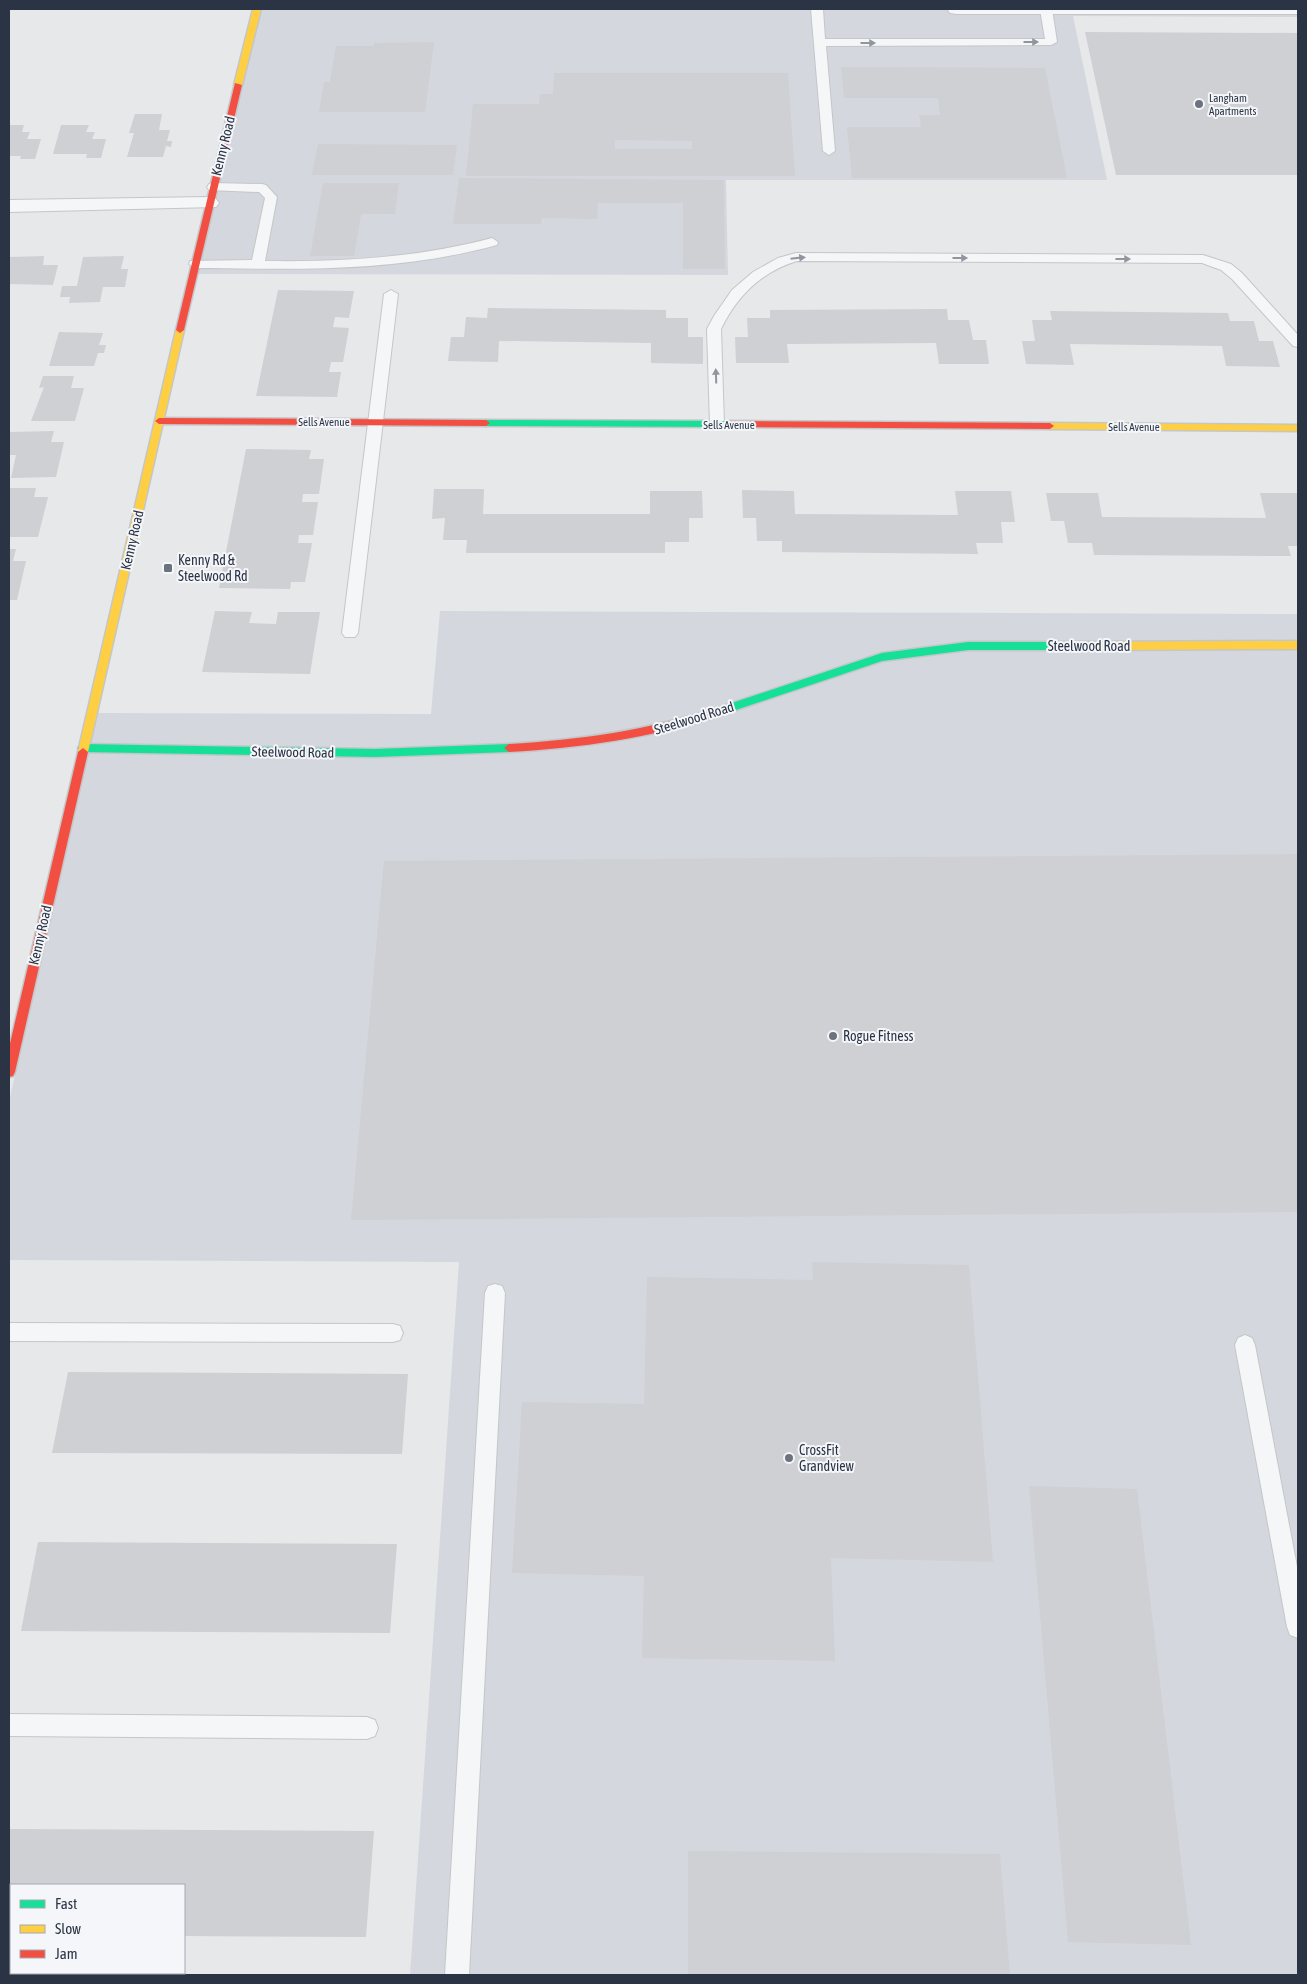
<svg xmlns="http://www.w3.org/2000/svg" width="1307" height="1984" viewBox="0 0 1307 1984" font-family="'Asap Condensed',sans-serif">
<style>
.built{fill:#d4d7dd}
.building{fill:#ced0d3;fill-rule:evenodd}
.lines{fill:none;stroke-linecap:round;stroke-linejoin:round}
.lane-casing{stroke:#c4c6c8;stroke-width:2}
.street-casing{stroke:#c4c6c8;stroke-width:2}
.fast-casing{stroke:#c4c6c8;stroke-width:3}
.slow-casing{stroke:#c4c6c8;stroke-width:3}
.jam-casing{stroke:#c4c6c8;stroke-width:3}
.lane{fill:#f5f6f7;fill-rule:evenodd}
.street{fill:#f5f6f7;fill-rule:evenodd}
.fast{fill:#16e098;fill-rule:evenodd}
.slow{fill:#ffcf43;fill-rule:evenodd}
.jam{fill:#f24e42;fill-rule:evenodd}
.oneway{fill:#90959e}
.poi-dot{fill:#6c737f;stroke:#f4f6f9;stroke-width:2}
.labels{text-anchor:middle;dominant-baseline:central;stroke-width:4;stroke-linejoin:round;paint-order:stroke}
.far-poi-label{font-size:11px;fill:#2b3445;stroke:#f4f6f9;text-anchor:start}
.far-street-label{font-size:11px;fill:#2b3445;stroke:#f4f6f9}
.street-label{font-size:14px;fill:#2b3445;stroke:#f4f6f9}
.poi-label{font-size:14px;fill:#2b3445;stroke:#f4f6f9;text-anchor:start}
</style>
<rect width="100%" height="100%" fill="#e6e8ea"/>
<!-- built -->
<g class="built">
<polygon points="257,9 1298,9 1298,17 1073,16 1107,180 726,180 728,275 196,274"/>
<polygon points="440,611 1298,614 1298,1975 410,1975 459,1262 9,1260 9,1102 97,713 431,714"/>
</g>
<!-- building -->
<g class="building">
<polygon points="1085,32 1298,33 1298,175 1116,175"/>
<polygon points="434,42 425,112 319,112 324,82 330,82 336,46 374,46 374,43"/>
<polygon points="841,67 1045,68 1067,178 852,178 847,127 921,127 919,115 940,115 938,98 844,98"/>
<path d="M554,73h234l7,103h-329l7,-72h66l1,-10h13zM615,140l77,1v8h-77z"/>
<polygon points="135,114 162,114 159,130 170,130 167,141 172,141 171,147 166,146 163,157 127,157 134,133 129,133"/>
<polygon points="9,125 24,125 22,132 30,132 27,139 41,139 35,159 20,159 21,156 9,156"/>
<polygon points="61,125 89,125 86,132 95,132 92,139 106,139 101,158 86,158 87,154 53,154"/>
<polygon points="318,144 457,145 453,175 312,175"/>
<polygon points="459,178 724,180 725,269 683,269 683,203 598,203 597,219 542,218 541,224 453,224"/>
<polygon points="323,183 399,183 395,214 361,214 354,256 310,256"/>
<polygon points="44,256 43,265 58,265 53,285 9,284 9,257"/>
<polygon points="124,256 121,269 128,269 125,287 103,287 100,302 69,303 70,297 60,297 62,286 77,286 83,257"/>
<polygon points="278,290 354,291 349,318 335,317 333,327 349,328 343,362 331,362 329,372 341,372 337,397 256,396"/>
<polygon points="488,308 666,310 666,318 688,318 688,337 703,337 703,364 651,363 651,343 499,341 498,362 448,361 451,337 464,337 466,317 487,318"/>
<polygon points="947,309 948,320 969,320 973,340 986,340 989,364 939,364 936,343 787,344 789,363 736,363 735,337 748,337 747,318 770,318 770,310"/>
<polygon points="1050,311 1228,313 1230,321 1254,321 1259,341 1273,341 1280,367 1226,366 1222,346 1070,344 1074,365 1026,364 1022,341 1035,341 1032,320 1052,320"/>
<polygon points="59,332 103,333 99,345 106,345 104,353 98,353 94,366 49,366"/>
<polygon points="43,376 74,376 71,388 84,388 75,421 31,421 44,387 39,388"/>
<polygon points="54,431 51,442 64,442 56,477 11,478 16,455 9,455 9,432"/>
<polygon points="246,449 311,450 309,459 324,459 319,494 303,494 302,502 318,502 313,535 299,535 298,543 312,543 305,582 291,582 290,589 219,588"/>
<polygon points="9,488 36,488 34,497 48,497 38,537 9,537"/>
<polygon points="434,489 484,489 483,514 650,514 650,491 702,491 703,518 689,518 689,542 665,542 665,553 466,553 467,540 443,540 445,518 432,519"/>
<polygon points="742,490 794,491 795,514 958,515 955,491 1011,491 1015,522 1001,522 1003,543 976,543 978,554 782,552 782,541 757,541 756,518 743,518"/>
<polygon points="1046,493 1098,493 1102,517 1266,518 1260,493 1298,493 1298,546 1288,546 1291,556 1094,555 1092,543 1068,543 1064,521 1051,521"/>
<polygon points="9,549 16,549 13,561 26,561 17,600 9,600"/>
<polygon points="215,611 252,612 249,623 276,624 278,612 320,612 310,674 202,672"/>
<polygon points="1298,854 1298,1212 351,1220 384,861"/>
<polygon points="812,1262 969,1265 993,1562 831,1558 835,1661 642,1658 644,1576 512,1573 522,1402 644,1404 647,1277 813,1280"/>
<polygon points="68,1372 408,1374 402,1454 52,1453"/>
<polygon points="1029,1486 1137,1489 1191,1945 1068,1942"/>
<polygon points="38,1542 397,1544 390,1633 21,1631"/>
<polygon points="9,1829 374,1831 366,1937 184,1936 184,1885 11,1885 11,1935 9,1935"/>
<polygon points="688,1851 1000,1854 1010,1975 688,1975"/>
</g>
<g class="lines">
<defs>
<g id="lane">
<polygon points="811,9 823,9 825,39 1045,39 1040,9 1052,9 1057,42 1051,45 826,46 835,151 829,155 823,151"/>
<path d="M213,183l49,1 4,1 11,12 -12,64c77,1 152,-3 227,-23l6,4 -1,3c-104,28 -196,24 -302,23l-6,-4 1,-3 62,-1 13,-62 -6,-6 -50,-2 -2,-3 2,-3z"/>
<path d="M796,253l407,2 28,9 11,9 56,62v12l-5,-1 -61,-67 -11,-9 -19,-7 -405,-2c-36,11 -60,35 -76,68l3,96 -2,3h-10l-2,-3 -3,-96 7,-13 18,-26 21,-18 25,-14z"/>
<polygon points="391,290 398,294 358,633 355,637 345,637 342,633 384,294"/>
<polygon points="495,1284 502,1286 505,1293 469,1975 445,1975 485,1293 488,1286"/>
<polygon points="9,1323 393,1324 400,1326 403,1333 400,1340 393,1342 9,1341"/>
<polygon points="1245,1335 1252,1338 1255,1345 1298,1572 1298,1638 1290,1635 1287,1627 1235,1345 1238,1338"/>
<polygon points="9,1714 367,1717 375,1720 378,1728 375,1736 367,1739 9,1736"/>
</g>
<g id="street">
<polygon points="947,9 1298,9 1298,14 956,14 950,13"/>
<polygon points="209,197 216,199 219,203 216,207 9,212 9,200"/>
</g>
<g id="fast">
<polygon points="486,420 728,421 732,424 728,427 486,426 482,423"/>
<polygon points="968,642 1089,642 1094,646 1089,650 968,650 882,661 715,717 710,713 711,710 882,653"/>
<polygon points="83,744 375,749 509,744 514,748 509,752 375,757 83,752 78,748"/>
</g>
<g id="slow">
<polygon points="253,9 261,9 242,85 238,87 234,85"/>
<polygon points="180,327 184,330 88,752 83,756 78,752 176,330"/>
<polygon points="1050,423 1298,425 1298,431 1050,429 1046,426"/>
<polygon points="1298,641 1298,649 1089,650 1084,646 1089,642"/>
</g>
<g id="jam">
<polygon points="235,83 242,85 184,330 180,333 176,330"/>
<polygon points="159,418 486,420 490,423 486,426 159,424 155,421"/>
<polygon points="728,421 1050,423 1054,426 1050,429 728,427 724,424"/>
<path d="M715,709l5,4 -1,3c-69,22 -138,32 -210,36l-5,-4 5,-4c71,-4 138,-14 206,-35z"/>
<polygon points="83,748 88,752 15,1072 13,1076 9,1077 9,1048 78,752"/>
</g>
</defs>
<!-- lane casing -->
<use href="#lane" class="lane-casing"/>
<!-- street casing -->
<use href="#street" class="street-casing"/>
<!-- fast casing -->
<use href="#fast" class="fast-casing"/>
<!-- slow casing -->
<use href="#slow" class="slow-casing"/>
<!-- jam casing -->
<use href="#jam" class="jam-casing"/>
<!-- lane -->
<use href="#lane" class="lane"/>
<!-- street -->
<use href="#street" class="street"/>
<!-- fast -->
<use href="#fast" class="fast"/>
<!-- slow -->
<use href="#slow" class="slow"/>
<!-- jam -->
<use href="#jam" class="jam"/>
</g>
<!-- one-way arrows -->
<defs><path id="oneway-solid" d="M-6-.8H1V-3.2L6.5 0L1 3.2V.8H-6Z" transform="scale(1.25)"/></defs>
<g class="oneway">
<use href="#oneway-solid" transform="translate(1031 42)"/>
<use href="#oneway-solid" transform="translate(868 43)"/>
<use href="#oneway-solid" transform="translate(798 258) rotate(-6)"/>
<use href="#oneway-solid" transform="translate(960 258)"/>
<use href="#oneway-solid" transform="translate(1123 259)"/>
<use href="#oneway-solid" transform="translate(716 376) rotate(-92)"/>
</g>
<!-- markers -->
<g class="poi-dot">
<circle cx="1199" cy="104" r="5"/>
<rect x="163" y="563" width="10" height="10" rx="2.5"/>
<circle cx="833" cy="1036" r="5"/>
<circle cx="789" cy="1458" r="5"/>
</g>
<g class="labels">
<!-- far-poi labels -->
<g class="far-poi-label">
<text x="1209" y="98">Langham<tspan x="1209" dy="13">Apartments</tspan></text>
</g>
<!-- far-street labels -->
<g class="far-street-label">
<text x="324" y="422">Sells Avenue</text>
<text x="729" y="425">Sells Avenue</text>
<text x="1134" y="427">Sells Avenue</text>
</g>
<!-- street labels -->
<g class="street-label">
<text transform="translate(223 146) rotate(-76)">Kenny Road</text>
<text transform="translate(132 540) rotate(-77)">Kenny Road</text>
<text x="1089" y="646">Steelwood Road</text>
<text transform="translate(694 718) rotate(-17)">Steelwood Road</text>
<text transform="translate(293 752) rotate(1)">Steelwood Road</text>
<text transform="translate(40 935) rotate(-77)">Kenny Road</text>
</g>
<!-- poi labels -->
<g class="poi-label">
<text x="178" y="560">Kenny Rd &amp;<tspan x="178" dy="16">Steelwood Rd</tspan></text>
<text x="843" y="1036">Rogue Fitness</text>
<text x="799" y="1450">CrossFit<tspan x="799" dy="16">Grandview</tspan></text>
</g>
</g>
<!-- border -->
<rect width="1307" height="1984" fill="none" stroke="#2b3445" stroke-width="20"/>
<!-- legend -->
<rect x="10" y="1884" width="175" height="90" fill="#f4f6f9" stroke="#a4a8b1"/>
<rect x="20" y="1900" width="25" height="8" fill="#16e098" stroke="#a4a8b1"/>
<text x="55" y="1909" font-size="15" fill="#2b3445">Fast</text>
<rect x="20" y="1925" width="25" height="8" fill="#ffcf43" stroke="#a4a8b1"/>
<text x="55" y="1934" font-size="15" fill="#2b3445">Slow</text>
<rect x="20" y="1950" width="25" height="8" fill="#f24e42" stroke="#a4a8b1"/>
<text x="55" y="1959" font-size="15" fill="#2b3445">Jam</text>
</svg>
